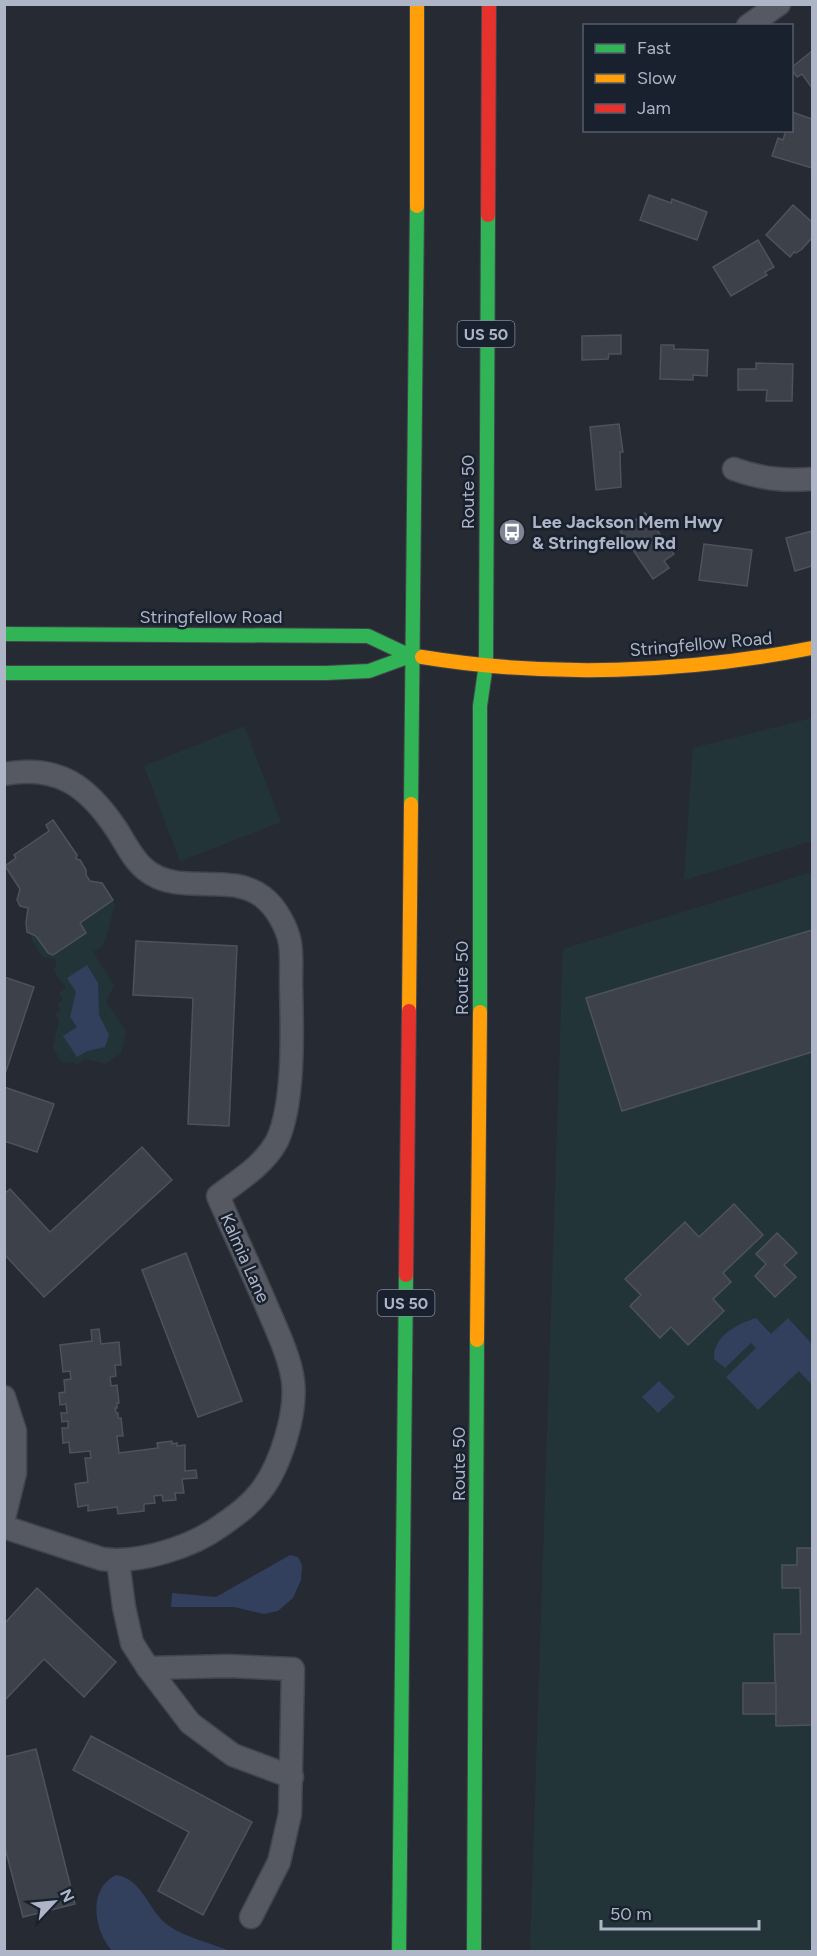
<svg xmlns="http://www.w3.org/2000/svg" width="817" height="1956" viewBox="0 0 817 1956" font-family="Figtree,sans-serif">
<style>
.green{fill:#233439}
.water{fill:#323f5d}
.building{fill:#3d414a;stroke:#4d525c;stroke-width:1.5}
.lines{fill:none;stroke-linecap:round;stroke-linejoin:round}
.street-casing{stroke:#42454c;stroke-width:25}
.fast-casing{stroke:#42454c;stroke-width:16}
.slow-casing{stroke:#42454c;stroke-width:16}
.jam-casing{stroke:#42454c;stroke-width:16}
.street{stroke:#565962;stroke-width:22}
.fast{stroke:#30b455;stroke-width:14}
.slow{stroke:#ff9f0a;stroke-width:14}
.jam{stroke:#e5322d;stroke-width:14}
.labels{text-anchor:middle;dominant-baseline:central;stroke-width:5;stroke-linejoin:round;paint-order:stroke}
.shield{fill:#19202e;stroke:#818898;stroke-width:1.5}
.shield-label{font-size:16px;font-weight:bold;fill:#aeb5c6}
.street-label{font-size:18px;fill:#aeb5c6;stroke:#19202e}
.poi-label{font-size:18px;font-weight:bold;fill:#aeb5c6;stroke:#19202e;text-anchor:start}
</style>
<rect width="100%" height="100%" fill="#262a33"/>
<!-- green -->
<g class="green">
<polygon points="812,718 812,841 684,880 693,748"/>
<polygon points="244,726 281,822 180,861 144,766"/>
<polygon points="812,872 812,1951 530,1952 563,949"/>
<polygon points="112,901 115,905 103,946 93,952 114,985 106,1002 126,1031 121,1053 105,1064 85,1059 78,1064 61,1061 53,1048 59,1020 55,1014 61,1010 57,1004 63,999 59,993 66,988 54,971 57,960 43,957 32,940 31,935 36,936 48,953 53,955 86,933 80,923"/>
</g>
<!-- water -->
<g class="water">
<polygon points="87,965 98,983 99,1015 109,1035 105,1047 87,1051 77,1057 63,1036 77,1027 70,1017 76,992 67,978"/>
<path d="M756,1318l15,16 17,-16 24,26v41l-13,-14 -41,39 -32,-33 30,-29 -5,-5 -26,25 -11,-9c-1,-23 23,-35 42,-41z"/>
<polygon points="659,1381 675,1397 658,1413 642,1397"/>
<polygon points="290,1555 298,1557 302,1565 301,1580 293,1598 278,1611 264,1614 234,1607 171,1607 172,1593 216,1597"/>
<path d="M116,1875c26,4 31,32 49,48 16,13 45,20 65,28h-118c-18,-21 -25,-62 4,-76z"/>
</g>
<!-- building -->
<g class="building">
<polygon points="812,51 812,88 802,74 797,77 792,70 792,67"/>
<polygon points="792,112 812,119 812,168 772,156 778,138 783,140 786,130 792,130"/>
<polygon points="649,195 671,203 672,199 707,212 697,240 640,220"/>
<polygon points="793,205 812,222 812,238 802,249 796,253 794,252 790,257 766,235"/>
<polygon points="758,240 774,267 765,272 767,275 731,296 713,267"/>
<polygon points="621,335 621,354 609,354 608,359 582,360 582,336"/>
<polygon points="661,345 674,345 674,349 708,350 707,376 693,375 693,380 660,379"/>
<polygon points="756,363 793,364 792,401 766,401 767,390 738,390 738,369 756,369"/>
<polygon points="619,424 623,452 620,452 621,487 596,490 590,427"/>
<polygon points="645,513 674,554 664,561 669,568 653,579 620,531"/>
<polygon points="812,531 812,566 795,571 786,538"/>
<polygon points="704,544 752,550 747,586 699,580"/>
<polygon points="53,820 77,855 76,859 80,860 86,870 86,875 90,881 102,883 113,900 80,923 86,933 53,955 48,953 36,936 27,932 26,923 28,908 20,906 17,900 20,889 5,866 16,858 14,855 49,831 46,825"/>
<polygon points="812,930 812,1052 622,1111 586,998"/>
<polygon points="136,941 237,946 229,1126 188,1124 193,998 133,995"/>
<polygon points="4,977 34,987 4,1077"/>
<polygon points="4,1087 54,1104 37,1152 4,1141"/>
<polygon points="142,1147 172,1180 44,1297 4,1254 4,1194 10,1189 50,1232"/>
<polygon points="734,1204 763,1235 723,1273 731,1282 713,1299 724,1311 688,1345 671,1327 660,1338 630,1306 641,1295 625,1279 685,1222 699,1237"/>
<polygon points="777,1233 797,1253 784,1265 796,1277 775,1297 755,1276 766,1264 756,1254"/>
<polygon points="186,1253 242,1401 198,1417 142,1270"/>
<polygon points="99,1329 101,1344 119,1342 121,1365 115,1365 116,1376 110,1377 111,1386 117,1385 119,1403 117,1403 117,1408 115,1408 116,1413 118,1413 118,1418 121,1418 123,1436 117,1436 119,1453 158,1448 157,1443 172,1441 172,1444 177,1443 177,1446 185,1445 185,1471 196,1470 197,1478 182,1479 184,1493 175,1493 176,1500 163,1501 162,1495 154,1496 155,1503 144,1504 144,1511 118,1514 117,1507 88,1511 88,1505 78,1507 75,1484 88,1482 85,1458 91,1458 90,1451 70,1453 69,1442 63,1443 62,1428 68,1428 68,1421 62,1422 61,1413 67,1413 66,1404 60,1405 59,1393 65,1392 64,1380 71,1379 70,1371 63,1372 60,1345 92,1341 91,1330"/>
<polygon points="797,1548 812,1548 812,1725 776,1726 774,1634 801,1634 800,1588 782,1588 782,1565 797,1565"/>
<polygon points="37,1588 116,1662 84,1697 44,1659 4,1701 4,1624"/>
<rect x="743" y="1683" width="33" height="31"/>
<polygon points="91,1736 252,1822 203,1915 158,1891 189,1832 73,1770"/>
<polygon points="36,1749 75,1904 23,1917 4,1844 4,1757"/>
</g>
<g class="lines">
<defs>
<g id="street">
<polyline points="748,26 779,4"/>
<path d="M734,469c28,10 49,12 78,10"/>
<path d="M4,774c54,-10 84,12 113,56 9,14 16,30 29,40 33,27 84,1 117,27 13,10 24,30 27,46 2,13 1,28 1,41 1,42 4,119 -14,157 -13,24 -38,39 -59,55 15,35 31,69 46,104 10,24 26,56 29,81 4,33 -13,86 -33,111 -11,14 -24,23 -38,33 -30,22 -83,39 -120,34l-98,-32"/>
<polyline points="4,1397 15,1431 15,1473 4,1518"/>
<polyline points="118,1561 124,1607 132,1643 148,1668 190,1723 233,1755 292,1777"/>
<polyline points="148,1668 228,1666 293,1669 290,1814 279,1862 251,1917"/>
</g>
<g id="fast">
<polyline points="4,634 368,636 402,652 422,657"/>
<polyline points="4,673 326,673 369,671 413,655"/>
<polyline points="411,804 417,206"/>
<polyline points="480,1012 480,706 486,664 488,215"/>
<polyline points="399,1952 406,1275"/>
<polyline points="474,1952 477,1340"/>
</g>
<g id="slow">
<polyline points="417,206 417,4"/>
<path d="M422,657c128,21 263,16 390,-9"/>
<polyline points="409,1011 411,804"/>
<polyline points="477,1340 480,1012"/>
</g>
<g id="jam">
<polyline points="488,215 489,4"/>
<polyline points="406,1275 409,1011"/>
</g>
</defs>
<!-- street casing -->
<use href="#street" class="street-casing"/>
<!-- fast casing -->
<use href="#fast" class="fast-casing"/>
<!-- slow casing -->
<use href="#slow" class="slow-casing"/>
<!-- jam casing -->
<use href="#jam" class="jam-casing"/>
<!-- street -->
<use href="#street" class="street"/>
<!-- fast -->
<use href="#fast" class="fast"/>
<!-- slow -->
<use href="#slow" class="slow"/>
<!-- jam -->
<use href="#jam" class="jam"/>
</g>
<!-- icons -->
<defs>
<symbol id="bus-disc" viewBox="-11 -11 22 22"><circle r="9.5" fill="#7e8493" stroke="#19202e"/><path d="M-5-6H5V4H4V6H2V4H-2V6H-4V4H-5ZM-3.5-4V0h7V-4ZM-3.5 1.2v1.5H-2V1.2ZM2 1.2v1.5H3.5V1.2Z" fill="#fff"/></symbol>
</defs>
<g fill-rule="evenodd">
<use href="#bus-disc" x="497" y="517" width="30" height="30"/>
</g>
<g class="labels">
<!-- shield labels -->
<g class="shield">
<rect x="457.5" y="321" width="57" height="26" rx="4.5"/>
<rect x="377.5" y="1290" width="57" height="26" rx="4.5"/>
</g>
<g class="shield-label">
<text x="486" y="334">US 50</text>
<text x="406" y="1303">US 50</text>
</g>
<!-- street labels -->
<g class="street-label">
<text transform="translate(468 492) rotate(-90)">Route 50</text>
<text x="211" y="617">Stringfellow Road</text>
<text transform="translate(701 644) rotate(-5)">Stringfellow Road</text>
<text transform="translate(462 978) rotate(-90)">Route 50</text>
<text transform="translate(245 1258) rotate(66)">Kalmia Lane</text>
<text transform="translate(459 1464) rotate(-90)">Route 50</text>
</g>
<!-- poi labels -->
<g class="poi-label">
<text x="532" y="522">Lee Jackson Mem Hwy<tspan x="532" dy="21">&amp; Stringfellow Rd</tspan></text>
</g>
</g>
<!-- border -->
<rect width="817" height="1956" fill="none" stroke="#aeb5c6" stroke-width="12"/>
<!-- legend -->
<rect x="583" y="24" width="210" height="108" fill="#19202e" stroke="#555c6b" stroke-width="1.5"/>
<rect x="595" y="44" width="30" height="9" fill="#30b455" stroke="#555c6b" stroke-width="1.5"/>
<text x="637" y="54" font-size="18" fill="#aeb5c6">Fast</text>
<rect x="595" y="74" width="30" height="9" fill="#ff9f0a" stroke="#555c6b" stroke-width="1.5"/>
<text x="637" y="84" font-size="18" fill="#aeb5c6">Slow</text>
<rect x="595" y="104" width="30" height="9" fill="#e5322d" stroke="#555c6b" stroke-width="1.5"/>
<text x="637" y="114" font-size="18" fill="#aeb5c6">Jam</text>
<!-- north arrow -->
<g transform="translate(54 1902) rotate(64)" stroke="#19202e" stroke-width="4.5" paint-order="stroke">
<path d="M0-4.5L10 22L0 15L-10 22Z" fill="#aeb5c6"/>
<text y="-9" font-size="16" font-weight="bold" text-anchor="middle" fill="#aeb5c6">N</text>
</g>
<!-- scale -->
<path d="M601 1920v9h158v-9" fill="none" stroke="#aeb5c6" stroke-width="3"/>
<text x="610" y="1920" font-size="18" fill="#aeb5c6" stroke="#19202e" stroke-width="4.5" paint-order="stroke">50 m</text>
</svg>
